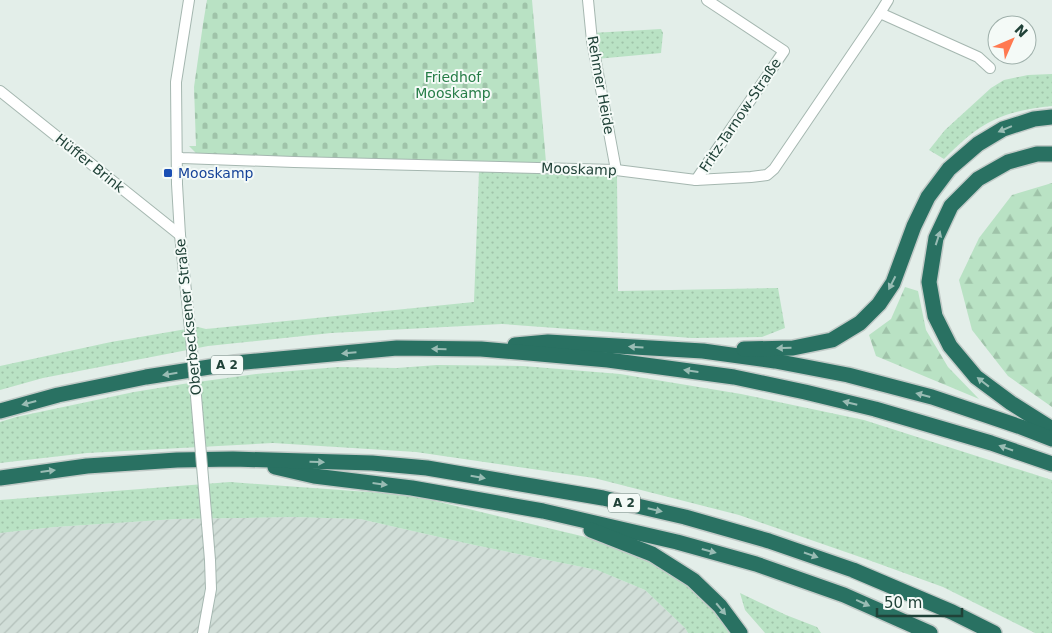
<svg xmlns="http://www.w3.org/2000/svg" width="1052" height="633" viewBox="0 0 1052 633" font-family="'DejaVu Sans',sans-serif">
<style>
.industrial{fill:url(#industrial-furrows)}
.grass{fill:url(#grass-dots)}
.forest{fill:url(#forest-firs)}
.cemetery{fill:url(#cemetery-stones)}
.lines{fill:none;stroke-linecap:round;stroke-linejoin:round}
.street-casing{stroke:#a5b7b0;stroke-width:12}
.highway-casing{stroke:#c1cac7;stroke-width:18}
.street{stroke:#fff;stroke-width:10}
.highway{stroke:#297162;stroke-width:15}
.street-bridge-casing{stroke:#a5b7b0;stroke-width:12;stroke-linecap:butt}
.street-bridge{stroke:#fff;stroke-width:10}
.oneway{fill:#99bcb4}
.transit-dot{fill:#1a4fb4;stroke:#f4faf7;stroke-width:2}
.labels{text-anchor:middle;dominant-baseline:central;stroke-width:4;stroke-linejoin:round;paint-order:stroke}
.shield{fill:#f4faf7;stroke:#607971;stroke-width:1}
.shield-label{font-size:12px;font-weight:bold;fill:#204238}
.park-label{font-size:14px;fill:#267d47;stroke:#f4faf7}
.street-label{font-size:14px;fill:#204238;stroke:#f4faf7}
.transit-label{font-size:14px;fill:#164399;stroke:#f4faf7;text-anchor:start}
</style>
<defs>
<pattern id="industrial-furrows" width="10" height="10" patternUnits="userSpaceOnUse" patternTransform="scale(1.25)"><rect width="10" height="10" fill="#d1ded8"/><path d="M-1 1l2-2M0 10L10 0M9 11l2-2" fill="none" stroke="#b3c0ba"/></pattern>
<pattern id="grass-dots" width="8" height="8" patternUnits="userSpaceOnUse" patternTransform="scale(1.25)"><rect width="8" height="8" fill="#b9e2c4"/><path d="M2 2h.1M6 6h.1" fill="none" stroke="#9fc3a9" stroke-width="1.8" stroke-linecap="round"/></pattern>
<pattern id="forest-firs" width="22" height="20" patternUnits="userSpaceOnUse" patternTransform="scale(1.25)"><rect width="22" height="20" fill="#b9e2c4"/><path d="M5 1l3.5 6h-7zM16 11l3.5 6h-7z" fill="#9fc3a9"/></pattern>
<pattern id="cemetery-stones" width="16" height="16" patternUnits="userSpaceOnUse" patternTransform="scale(1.25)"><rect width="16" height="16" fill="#b9e2c4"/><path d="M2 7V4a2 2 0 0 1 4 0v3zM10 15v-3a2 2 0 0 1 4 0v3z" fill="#9fc3a9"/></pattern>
</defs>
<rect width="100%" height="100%" fill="#e3eee9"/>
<!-- industrial -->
<polygon class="industrial" points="293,517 360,519 474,545 597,570 645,590 685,628 688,633 0,633 0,533 55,527 177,519"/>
<!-- grass -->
<g class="grass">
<polygon points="661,29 663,33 661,53 596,59 592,33"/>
<path d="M1052,74v32c-19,2 -39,5 -56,13 -21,9 -37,25 -52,40l-15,-9 16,-20 46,-42 13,-8 24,-5z"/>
<polygon points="479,171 617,176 618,291 778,288 785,328 762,337 692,338 502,324 331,333 208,346 43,378 0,390 0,366 111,342 198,327 206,329 474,302"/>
<polygon points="437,365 523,366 620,374 741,394 864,420 1052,480 1052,633 1035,633 943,587 863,558 739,515 594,478 416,452 273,443 87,453 0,463 0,422 16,417 134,392 183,384 256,374 338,367 397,368"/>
<polygon points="230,482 410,495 615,544 674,573 712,608 729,633 688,633 685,628 645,590 597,570 474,545 360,519 293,517 177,519 55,527 0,533 0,500"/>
<polygon points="740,593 786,615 817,627 821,633 765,633 745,610"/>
</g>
<!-- forest -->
<g class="forest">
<polygon points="1052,183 1052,407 1008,376 972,330 959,280 979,238 1012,195"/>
<polygon points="905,287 918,291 926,330 948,367 979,399 876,356 869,335 891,319"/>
</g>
<!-- cemetery -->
<polygon class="cemetery" points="207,0 532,0 547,174 197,163 196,153 189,146 196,146 194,87 203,24"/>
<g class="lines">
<defs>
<g id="street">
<polyline points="189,0 176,82 177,184 180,235 191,338"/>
<polyline points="588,0 592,41 616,170"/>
<polyline points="880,13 978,57 990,68"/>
<polyline points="0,91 180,235"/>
<polyline points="177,157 182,158 294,162 616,170 696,180 751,177 767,175 774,169 880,13 888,0"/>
<polyline points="696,180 784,51 707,0"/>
<polyline points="203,633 211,589 210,560 207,524"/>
</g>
<g id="highway">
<polyline points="1052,154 1037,154 1008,162 978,179 951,206 936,238 929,282 935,316 950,346 976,377 1011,403 1052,429"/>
<polyline points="515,345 548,342 703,351 775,361 848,375 932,397 1021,427 1052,439"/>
<polyline points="744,349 793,348 832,340 860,323 879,304 893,283 914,226 928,197 949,169 978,144 1003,129 1034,119 1052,117"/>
<polyline points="0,411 58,395 146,377 235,363 397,348 481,349 608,360 734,377 805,392 875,409 991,443 1052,464"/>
<polyline points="275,467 314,476 412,488 543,511 677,542 756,564 844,595 930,633"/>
<polyline points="0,478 87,466 177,460 233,459 372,463 427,468 603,498 685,517 769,541 853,570 952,612 994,633"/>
<polyline points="591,530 652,554 693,580 720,606 740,633"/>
</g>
</defs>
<!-- street casing -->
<use href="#street" class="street-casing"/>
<!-- highway casing -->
<use href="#highway" class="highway-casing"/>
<!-- street -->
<use href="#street" class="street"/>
<!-- highway -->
<use href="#highway" class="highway"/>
<defs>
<polyline id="street-bridge" points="191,338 207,524"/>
</defs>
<!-- street-bridge casing -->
<use href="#street-bridge" class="street-bridge-casing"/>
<!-- street-bridge -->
<use href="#street-bridge" class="street-bridge"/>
</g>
<!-- one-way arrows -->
<defs><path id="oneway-solid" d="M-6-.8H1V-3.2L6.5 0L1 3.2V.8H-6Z" transform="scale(1.25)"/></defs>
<g class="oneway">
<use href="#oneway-solid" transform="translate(1005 129) rotate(157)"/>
<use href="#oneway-solid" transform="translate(938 238) rotate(-72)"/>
<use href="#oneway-solid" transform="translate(892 283) rotate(117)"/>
<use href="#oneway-solid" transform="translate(636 347) rotate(-177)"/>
<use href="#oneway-solid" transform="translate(784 348) rotate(178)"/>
<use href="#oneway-solid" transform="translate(439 349) rotate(-179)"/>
<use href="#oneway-solid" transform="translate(349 353) rotate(175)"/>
<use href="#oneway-solid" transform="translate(691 371) rotate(-172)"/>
<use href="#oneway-solid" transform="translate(170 374) rotate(171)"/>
<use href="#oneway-solid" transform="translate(983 382) rotate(-142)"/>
<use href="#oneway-solid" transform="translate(923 395) rotate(-165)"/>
<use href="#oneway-solid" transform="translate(29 403) rotate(165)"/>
<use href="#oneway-solid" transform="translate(850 403) rotate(-166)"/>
<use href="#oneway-solid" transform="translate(1006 448) rotate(-161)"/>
<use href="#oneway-solid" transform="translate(317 462) rotate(2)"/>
<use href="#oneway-solid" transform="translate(48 471) rotate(-7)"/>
<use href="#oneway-solid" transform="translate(478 477) rotate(10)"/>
<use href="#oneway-solid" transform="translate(380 484) rotate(7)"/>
<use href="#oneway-solid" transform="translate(655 510) rotate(13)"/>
<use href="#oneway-solid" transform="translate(709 551) rotate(15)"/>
<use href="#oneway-solid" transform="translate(811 555) rotate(19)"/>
<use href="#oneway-solid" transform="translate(863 603) rotate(24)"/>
<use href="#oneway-solid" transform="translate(721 609) rotate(50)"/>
</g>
<!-- markers -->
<rect class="transit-dot" x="163" y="168" width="10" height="10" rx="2.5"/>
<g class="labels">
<!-- shield labels -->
<g class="shield">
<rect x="211" y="355.5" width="32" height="19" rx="4"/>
<rect x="608" y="493.5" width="32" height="19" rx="4"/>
</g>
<g class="shield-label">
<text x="227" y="365">A 2</text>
<text x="624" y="503">A 2</text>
</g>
<!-- park labels -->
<g class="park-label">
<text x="453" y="77">Friedhof<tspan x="453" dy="16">Mooskamp</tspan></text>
</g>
<!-- street labels -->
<g class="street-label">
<text transform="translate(601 85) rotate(80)">Rehmer Heide</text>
<text transform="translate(740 115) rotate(-56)">Fritz-Tarnow-Straße</text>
<text transform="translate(90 163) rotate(39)">Hüffer Brink</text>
<text transform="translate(579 169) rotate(2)">Mooskamp</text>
<text transform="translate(188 317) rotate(-96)">Oberbecksener Straße</text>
</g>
<!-- transit labels -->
<g class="transit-label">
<text x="178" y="173">Mooskamp</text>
</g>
</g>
<!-- north arrow -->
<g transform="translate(1012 40) rotate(45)"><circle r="24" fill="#f4faf7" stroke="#9fb0ab"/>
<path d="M0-4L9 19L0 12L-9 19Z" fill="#ff7950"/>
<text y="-8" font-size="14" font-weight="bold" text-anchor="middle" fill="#204238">N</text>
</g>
<!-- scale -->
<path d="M877 608v8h85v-8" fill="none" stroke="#204238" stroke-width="2.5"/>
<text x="884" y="608" font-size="15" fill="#204238" stroke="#f4faf7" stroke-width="4" paint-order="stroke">50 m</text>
</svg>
